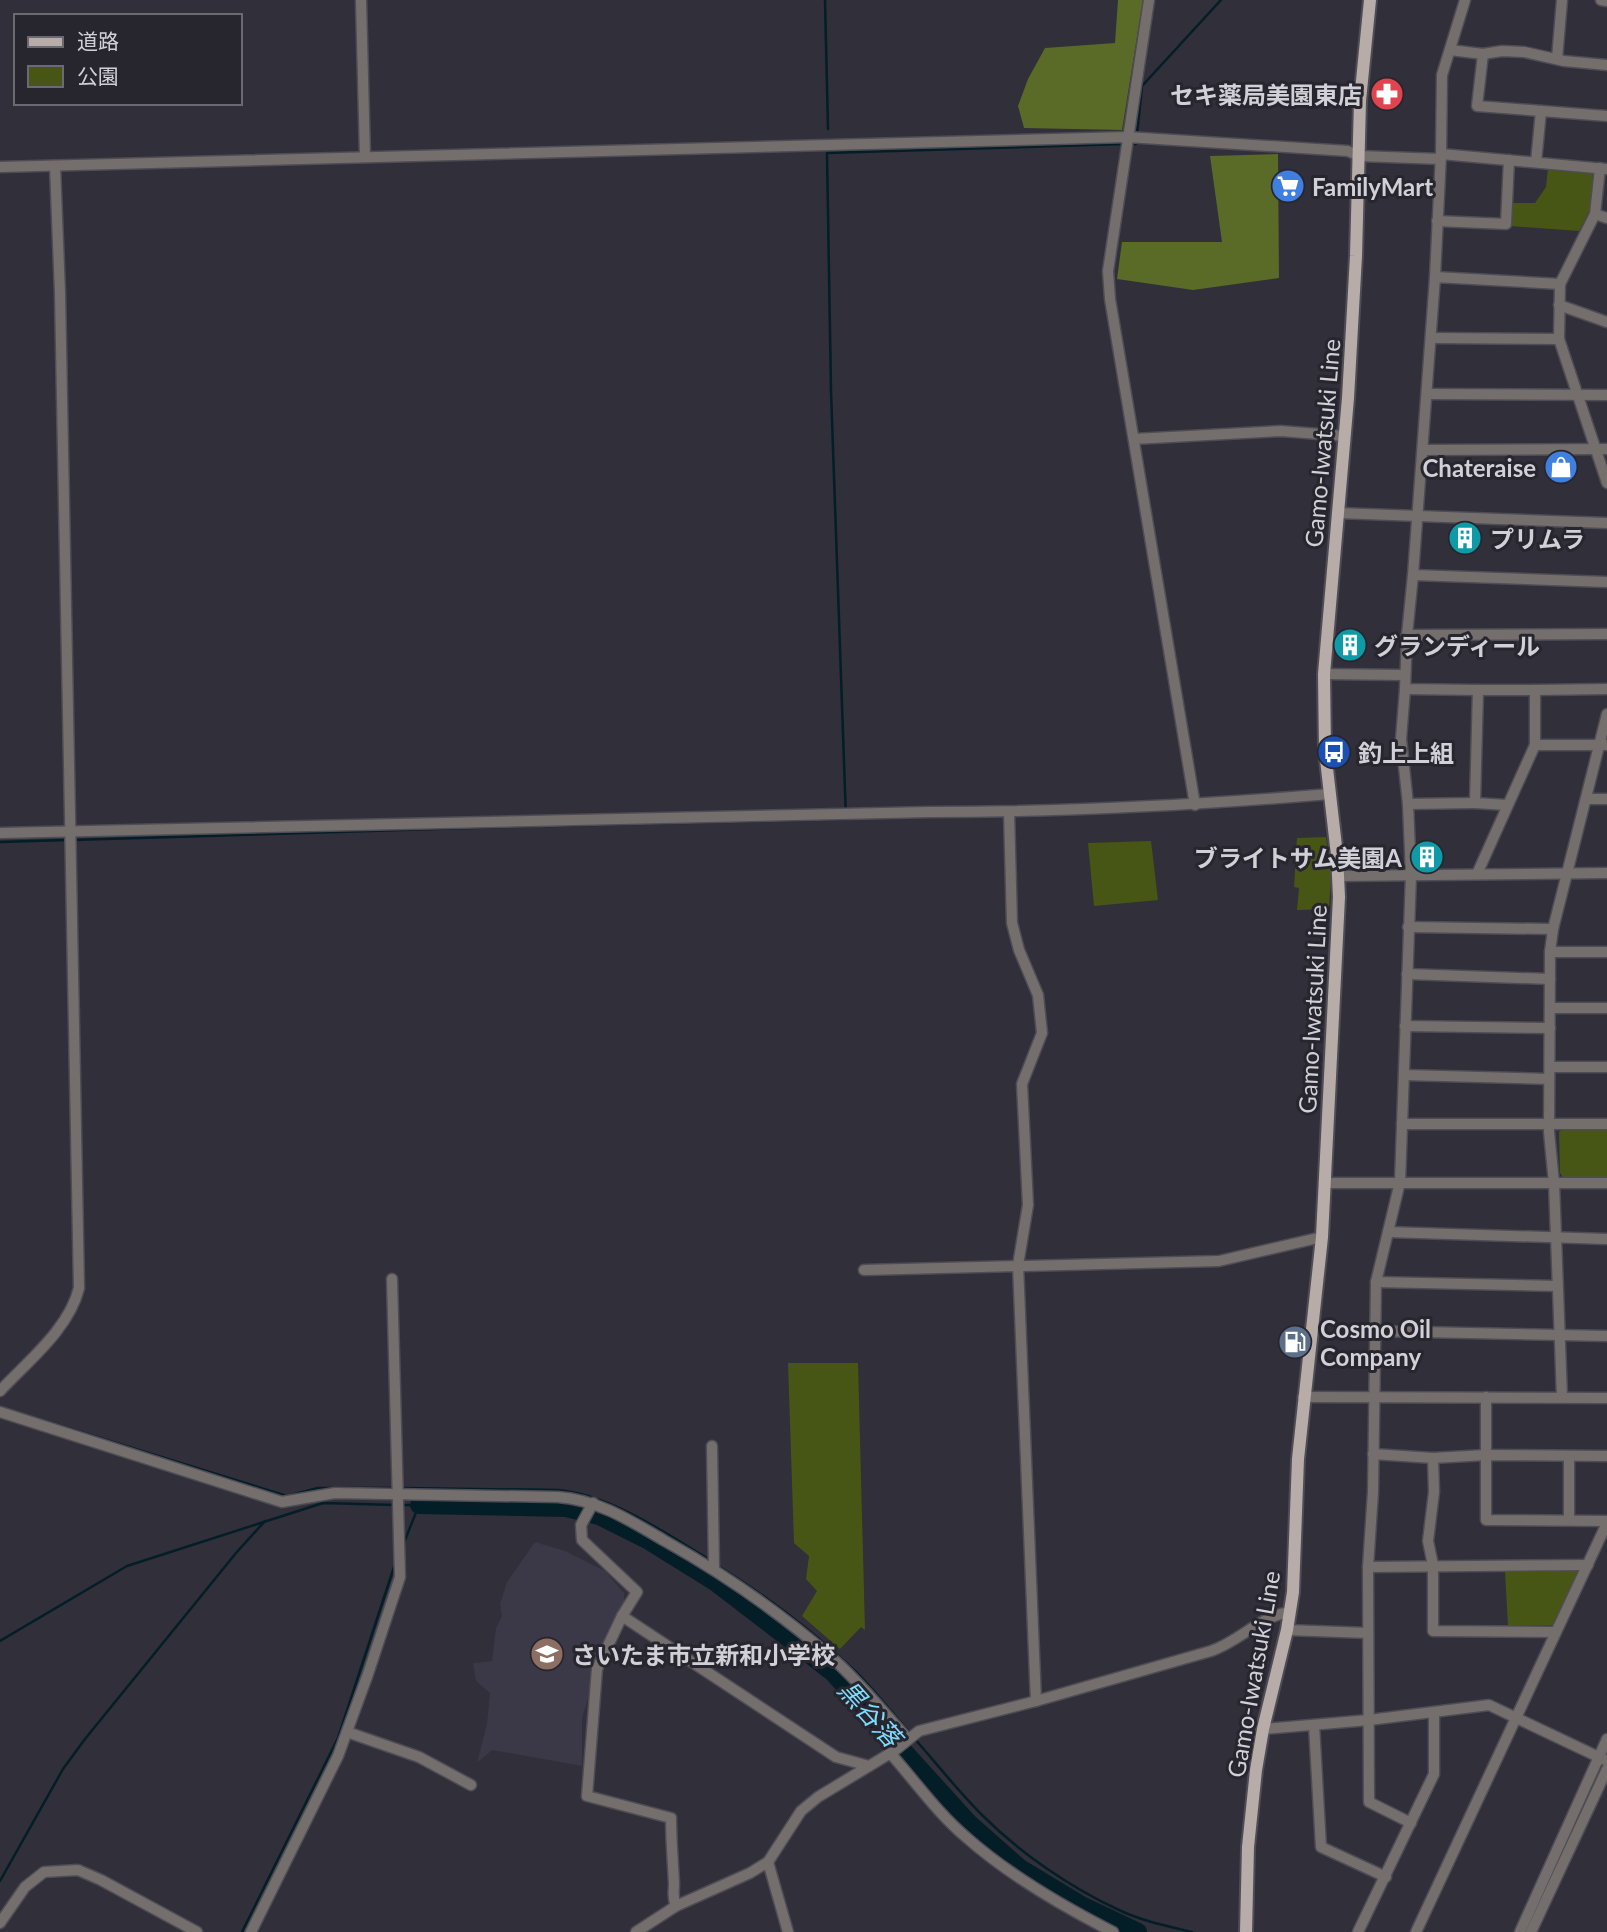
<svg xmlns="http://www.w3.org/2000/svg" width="1607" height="1932" viewBox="0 0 1607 1932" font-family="Lato,'Noto Sans JP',sans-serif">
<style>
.built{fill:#3b3847}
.green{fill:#475614}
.forest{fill:#5a6a27}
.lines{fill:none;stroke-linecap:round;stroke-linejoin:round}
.stream{stroke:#031e27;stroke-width:2.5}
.river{stroke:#031e27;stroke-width:18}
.minor-casing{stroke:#4e4c55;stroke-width:13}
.major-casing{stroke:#4e4c55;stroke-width:16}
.minor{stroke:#746f6d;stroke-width:10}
.major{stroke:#b7aca8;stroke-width:12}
.labels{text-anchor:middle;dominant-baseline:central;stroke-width:6;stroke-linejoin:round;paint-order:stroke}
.poi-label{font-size:24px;font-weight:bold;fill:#d1d0d6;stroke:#27262f;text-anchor:start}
.street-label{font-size:24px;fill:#d1d0d6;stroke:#27262f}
.water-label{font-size:26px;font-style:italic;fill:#7fdbfc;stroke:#27262f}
</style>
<rect width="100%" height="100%" fill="#312f39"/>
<!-- built -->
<polygon class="built" points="535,1542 565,1551 605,1571 624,1593 624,1603 604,1646 582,1718 582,1766 492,1750 477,1763 487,1724 490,1693 476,1681 473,1663 492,1661 496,1628 502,1616 500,1604 507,1582"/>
<!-- green -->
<g class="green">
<polygon points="1548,168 1589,171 1593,174 1590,210 1579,231 1510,226 1512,203 1535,203 1546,187"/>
<polygon points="1326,837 1331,875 1329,909 1297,910 1299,888 1294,887 1297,838"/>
<polygon points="1151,841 1158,900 1094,906 1088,843"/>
<polygon points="1563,1129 1607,1129 1607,1178 1563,1177 1560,1173 1559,1132"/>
<polygon points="788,1363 858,1363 865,1630 861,1627 840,1649 802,1616 817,1591 806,1579 809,1556 794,1543"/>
<polygon points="1576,1569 1578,1572 1553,1625 1508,1626 1505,1572"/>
</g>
<!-- forest -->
<g class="forest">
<polygon points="1118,0 1143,0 1122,130 1024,128 1018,106 1028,79 1045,48 1115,43"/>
<polygon points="1278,154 1279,278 1193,290 1117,279 1122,242 1222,242 1210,156"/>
</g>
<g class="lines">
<!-- stream -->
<g class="stream">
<polyline points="825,0 828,129"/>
<polyline points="1130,144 1136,144 1142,86 1221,0"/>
<polyline points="545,826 846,819 831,391 827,153 1123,144"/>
<polyline points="73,840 535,826"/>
<polyline points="0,842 67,840"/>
<polyline points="0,1407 287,1496 318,1488 395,1488"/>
<path d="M401,1488l157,2c53,5 107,43 152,70"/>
<polyline points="402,1505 419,1505 403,1545"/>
<path d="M718,1566c50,31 96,66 138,106 19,19 36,41 54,61"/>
<polyline points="0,1641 127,1566 323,1503 395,1505"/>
<path d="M914,1738c23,26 44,53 68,77 38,38 89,73 137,95 23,11 48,16 73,22"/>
<polyline points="0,1881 63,1769 85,1739 236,1553 265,1521"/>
<polyline points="242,1932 338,1738 395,1564"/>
</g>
<!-- river -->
<polyline class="river" points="419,1505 566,1508 599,1516 649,1541 715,1582 832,1672 969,1823 1020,1868 1083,1906 1138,1932"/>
<defs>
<g id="minor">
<polyline points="361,0 365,156"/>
<polyline points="1149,0 1108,271 1110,299 1195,805"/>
<polyline points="1601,0 1607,1"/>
<polyline points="1450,50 1483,54 1502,51 1524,52 1564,61 1607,65"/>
<polyline points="1483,54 1477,106 1607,116"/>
<polyline points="1557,59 1562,0"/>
<polyline points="1441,154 1606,169"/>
<polyline points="1536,162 1541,111"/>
<polyline points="0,167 1127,137 1348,151 1359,156 1441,159"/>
<polyline points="1600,168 1595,214 1560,284 1559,339 1607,483"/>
<polyline points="1595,214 1607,218"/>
<polyline points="1437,221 1506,224 1509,160"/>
<polyline points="1435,277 1441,154 1442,75 1465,0"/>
<polyline points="1559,305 1607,322"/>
<polyline points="1432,338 1559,339"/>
<polyline points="1428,394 1607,395"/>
<polyline points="1134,439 1281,431 1344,436"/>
<polyline points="1423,450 1607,449"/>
<polyline points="1338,513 1607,523"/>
<polyline points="1413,575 1435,277 1560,284"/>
<polyline points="1407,635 1607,634"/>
<polyline points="1324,674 1405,675"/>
<polyline points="1405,689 1401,739 1408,804 1411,875 1400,1182 1376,1282 1373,1492 1368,1567 1369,1802 1411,1823"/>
<polyline points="1478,690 1405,689 1407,635 1413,575 1607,582"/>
<polyline points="1535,690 1607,689"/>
<polyline points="1586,799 1607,799"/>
<polyline points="1408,804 1475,803"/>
<polyline points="1507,805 1475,803 1478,690 1535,690 1535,745 1607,745"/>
<polyline points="1009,812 1012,923 1019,950 1038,995 1042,1033 1022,1084 1028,1205 1018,1265 1036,1701"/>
<path d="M0,833l929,-21c134,0 267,-7 401,-18"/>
<polyline points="1477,874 1535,745"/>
<polyline points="1339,876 1607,873"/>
<polyline points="1408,927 1553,929"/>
<polyline points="1550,952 1607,952"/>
<polyline points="1407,974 1550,979"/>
<polyline points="1550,1008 1607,1008"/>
<polyline points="1405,1026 1550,1028"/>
<polyline points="1550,1067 1607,1067"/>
<polyline points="1404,1075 1549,1079"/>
<polyline points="1402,1124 1607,1124"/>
<polyline points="1324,1183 1607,1183"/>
<polyline points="1388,1232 1607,1239"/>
<polyline points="864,1270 1219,1261 1322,1237"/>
<polyline points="1376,1282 1557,1286"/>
<polyline points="1375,1331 1607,1336"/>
<path d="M0,1391c28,-30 69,-62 79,-103l-19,-995 -5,-127"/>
<polyline points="1303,1397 1607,1398"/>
<polyline points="1486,1397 1486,1520 1607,1521"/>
<polyline points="1562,1397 1554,1183 1549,1132 1550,952 1553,929 1607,714"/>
<path d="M0,1412l282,90 53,-9 223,4c41,3 73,24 107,44 59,33 115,72 166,116 28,24 52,55 77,82"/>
<polyline points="712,1446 714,1569"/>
<polyline points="1373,1454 1433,1458 1486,1455 1607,1456"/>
<polyline points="1433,1458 1434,1492 1428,1541 1433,1565 1433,1631 1555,1632"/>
<path d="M593,1503l-12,22 1,15 55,52 -15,24 -25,53 -10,127 84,22c0,22 2,44 3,66 0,9 -2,13 2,22"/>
<polyline points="1569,1520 1569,1457"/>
<polyline points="1368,1567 1588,1565"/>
<polyline points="622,1616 836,1757 869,1766"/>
<polyline points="1287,1630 1368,1633"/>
<polyline points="1314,1725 1321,1847 1386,1877"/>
<polyline points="1263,1729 1369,1720 1489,1705 1607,1761"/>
<polyline points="347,1732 419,1757 471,1785"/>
<path d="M890,1753c25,28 48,61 77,85 43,38 95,68 146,94"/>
<polyline points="768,1862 788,1932"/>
<polyline points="0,1923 25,1887 44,1872 78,1870 101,1880 197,1932"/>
<polyline points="251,1932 338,1756 368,1674 400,1577 392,1279"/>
<path d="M636,1932l40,-26 74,-33 18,-11 33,-51 17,-14 76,-46 25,-20 117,-30 175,-50c29,-10 49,-35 79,-39"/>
<polyline points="1358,1932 1434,1774 1434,1712"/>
<polyline points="1416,1932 1607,1523"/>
<polyline points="1520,1932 1607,1739"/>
<polyline points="1531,1932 1607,1769"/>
</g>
<polyline id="major" points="1246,1932 1248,1847 1256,1770 1263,1729 1287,1630 1293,1592 1298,1459 1322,1237 1339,897 1337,855 1325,751 1324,674 1348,398 1356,256 1360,101 1370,0"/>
</defs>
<!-- minor casing -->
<use href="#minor" class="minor-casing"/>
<!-- major casing -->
<use href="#major" class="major-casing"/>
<!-- minor -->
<use href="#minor" class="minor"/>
<!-- major -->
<use href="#major" class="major"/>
</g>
<!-- icons -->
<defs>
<symbol id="pharmacy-disc" viewBox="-11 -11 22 22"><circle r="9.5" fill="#e0444e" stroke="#27262f"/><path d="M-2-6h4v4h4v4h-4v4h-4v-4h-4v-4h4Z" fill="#fff"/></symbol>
<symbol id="supermarket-disc" viewBox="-11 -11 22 22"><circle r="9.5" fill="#3f7fe0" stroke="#27262f"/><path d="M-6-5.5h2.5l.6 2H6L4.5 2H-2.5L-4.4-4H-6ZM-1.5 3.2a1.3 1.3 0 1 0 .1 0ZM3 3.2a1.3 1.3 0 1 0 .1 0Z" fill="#fff"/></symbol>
<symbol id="shop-disc" viewBox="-11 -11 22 22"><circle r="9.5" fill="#3f7fe0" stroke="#27262f"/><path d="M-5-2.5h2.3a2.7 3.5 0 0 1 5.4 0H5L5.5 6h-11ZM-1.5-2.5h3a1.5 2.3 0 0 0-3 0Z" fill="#fff"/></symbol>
<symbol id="building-disc" viewBox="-11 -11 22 22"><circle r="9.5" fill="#0f9aa8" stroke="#27262f"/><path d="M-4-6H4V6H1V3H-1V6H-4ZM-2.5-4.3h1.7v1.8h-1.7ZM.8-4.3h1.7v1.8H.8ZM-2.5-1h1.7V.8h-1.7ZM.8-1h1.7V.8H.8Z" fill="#fff"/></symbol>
<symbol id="bus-disc" viewBox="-11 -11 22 22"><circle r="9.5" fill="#1a4fb4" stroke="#27262f"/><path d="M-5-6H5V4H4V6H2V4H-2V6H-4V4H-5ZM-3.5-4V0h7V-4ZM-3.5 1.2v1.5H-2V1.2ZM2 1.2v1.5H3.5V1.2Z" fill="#fff"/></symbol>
<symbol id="fuel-disc" viewBox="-11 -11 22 22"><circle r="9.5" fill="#5c6f8a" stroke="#27262f"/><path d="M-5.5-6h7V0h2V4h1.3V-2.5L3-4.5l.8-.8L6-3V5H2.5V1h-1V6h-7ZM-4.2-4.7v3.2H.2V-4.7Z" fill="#fff"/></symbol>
<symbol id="school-disc" viewBox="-11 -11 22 22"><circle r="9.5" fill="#8d6e63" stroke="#27262f"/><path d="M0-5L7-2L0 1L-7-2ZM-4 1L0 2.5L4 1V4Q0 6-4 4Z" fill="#fff"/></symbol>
</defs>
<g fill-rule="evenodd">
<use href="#pharmacy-disc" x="1368" y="75" width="38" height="38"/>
<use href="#supermarket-disc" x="1269" y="167" width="38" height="38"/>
<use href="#shop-disc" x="1542" y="448" width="38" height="38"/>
<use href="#building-disc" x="1446" y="519" width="38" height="38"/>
<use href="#building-disc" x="1331" y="626" width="38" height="38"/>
<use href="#bus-disc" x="1315" y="733" width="38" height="38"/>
<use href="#building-disc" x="1408" y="838" width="38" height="38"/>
<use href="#fuel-disc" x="1276" y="1323" width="38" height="38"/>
<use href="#school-disc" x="528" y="1635" width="38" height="38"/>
</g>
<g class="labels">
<!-- poi labels -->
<g class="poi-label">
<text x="1362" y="94" text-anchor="end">セキ薬局美園東店</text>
<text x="1312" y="186">FamilyMart</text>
<text x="1536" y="467" text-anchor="end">Chateraise</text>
<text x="1490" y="538">プリムラ</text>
<text x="1374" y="645">グランディール</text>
<text x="1358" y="752">釣上上組</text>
<text x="1402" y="857" text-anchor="end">ブライトサム美園A</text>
<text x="1320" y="1328">Cosmo Oil<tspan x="1320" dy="28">Company</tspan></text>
<text x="572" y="1654">さいたま市立新和小学校</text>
</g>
<!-- street labels -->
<g class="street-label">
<text transform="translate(1322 443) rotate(-85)">Gamo-Iwatsuki Line</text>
<text transform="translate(1312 1009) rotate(-87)">Gamo-Iwatsuki Line</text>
<text transform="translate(1253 1674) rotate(-80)">Gamo-Iwatsuki Line</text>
</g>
<!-- water labels -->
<g class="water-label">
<text transform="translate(870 1713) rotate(48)">黒谷落</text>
</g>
</g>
<!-- legend -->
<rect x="14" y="14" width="228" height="91" fill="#27262f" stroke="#6b6a72" stroke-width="2"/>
<rect x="28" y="37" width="35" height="10" fill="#b7aca8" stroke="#6b6a72" stroke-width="2"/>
<text x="77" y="49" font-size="21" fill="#d1d0d6">道路</text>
<rect x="28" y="66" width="35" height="21" fill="#475614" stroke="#6b6a72" stroke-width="2"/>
<text x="77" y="84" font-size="21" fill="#d1d0d6">公園</text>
</svg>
